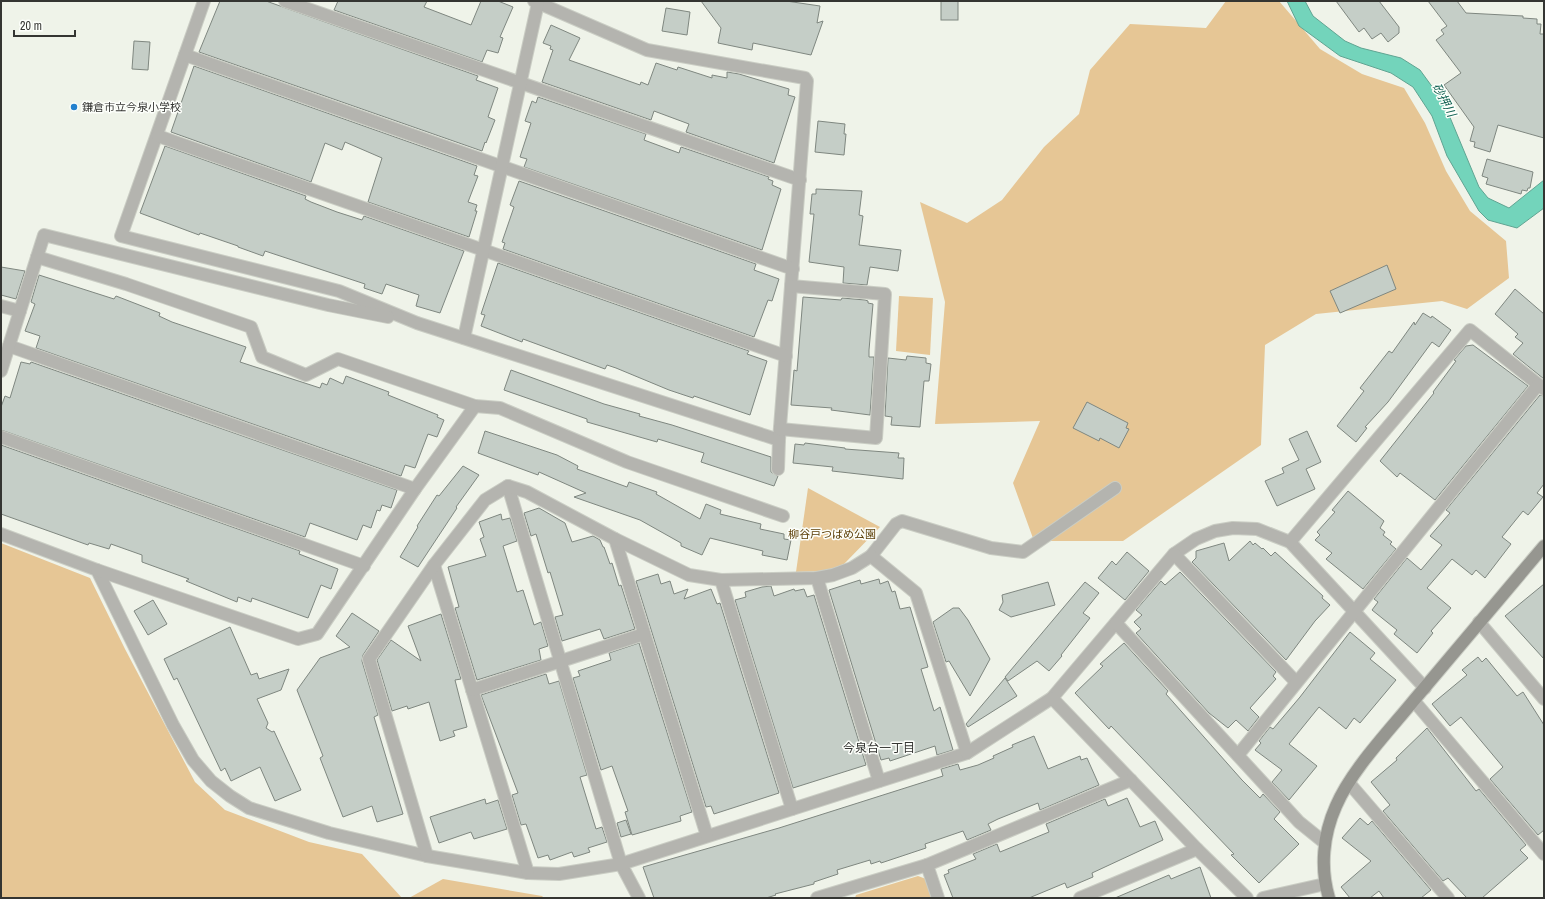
<svg xmlns="http://www.w3.org/2000/svg" width="1545" height="899" viewBox="0 0 1545 899" font-family="'Archivo Narrow','Noto Sans JP',sans-serif">
<style>
.green{fill:#e6c695}
.water{fill:#73d4bb;stroke:#60a492}
.building{fill:#c5cec7;stroke:#7f8780}
.lines{fill:none;stroke-linecap:round;stroke-linejoin:round}
.street-casing{stroke:#cacdc4;stroke-width:14}
.secondary-casing{stroke:#cacdc4;stroke-width:14}
.street{stroke:#b4b4af;stroke-width:12}
.secondary{stroke:#969690;stroke-width:12}
.poi-dot{fill:#2381ce;stroke:#fdfffb;stroke-width:1.5}
.labels{text-anchor:middle;dominant-baseline:central;stroke-width:3;stroke-linejoin:round;paint-order:stroke}
.poi-label{font-size:11px;fill:#343532;stroke:#fdfffb;text-anchor:start}
.park-label{font-size:11px;fill:#5d4008;stroke:#fdfffb}
.water-label{font-size:12px;font-style:italic;fill:#116151;stroke:#fdfffb}
.neighbourhood-label{font-size:12px;fill:#343532;stroke:#fdfffb}
</style>
<rect width="100%" height="100%" fill="#eff3e9"/>
<!-- green -->
<g class="green">
<polygon points="1226,1 1279,1 1320,49 1362,74 1404,88 1425,123 1446,171 1470,211 1506,241 1509,278 1467,309 1442,301 1316,314 1265,345 1261,445 1123,541 1034,541 1013,483 1040,421 935,424 945,302 920,202 967,223 1002,200 1044,147 1079,114 1090,70 1130,24 1206,28"/>
<polygon points="899,296 933,298 930,355 896,351"/>
<polygon points="808,488 880,527 844,564 829,571 796,572"/>
<polygon points="1,543 90,578 125,649 195,782 225,810 309,842 362,854 402,898 1,898"/>
<polygon points="918,876 926,879 932,898 855,898 856,895"/>
<polygon points="443,879 542,896 544,898 409,898"/>
</g>
<!-- water -->
<polygon class="water" points="1287,1 1305,1 1313,16 1345,41 1361,48 1401,58 1420,70 1444,103 1479,187 1488,198 1509,208 1544,180 1544,208 1517,228 1488,220 1479,211 1447,156 1432,116 1413,87 1391,73 1340,56 1299,26"/>
<!-- building -->
<g class="building">
<polygon points="220,1 266,1 478,76 476,80 498,88 488,117 495,120 486,143 485,142 482,151 199,52"/>
<polygon points="338,1 427,1 424,7 471,25 481,1 498,1 513,7 500,37 503,38 498,53 487,50 482,62 334,10"/>
<polygon points="701,1 786,1 820,6 817,23 823,21 811,55 753,43 752,50 718,43 721,28"/>
<rect x="941" y="1" width="17" height="19"/>
<polygon points="1336,1 1379,1 1399,27 1399,33 1388,42 1381,33 1372,39 1364,28 1359,32"/>
<polygon points="1428,1 1457,1 1466,13 1523,16 1523,18 1537,19 1537,24 1541,24 1540,34 1544,34 1544,138 1498,125 1490,152 1474,147 1475,142 1470,141 1474,127 1444,85 1461,73 1436,40 1444,34 1441,30 1447,26"/>
<polygon points="666,8 690,12 687,35 662,31"/>
<polygon points="551,25 580,38 569,60 640,85 641,82 648,85 656,63 677,70 678,67 712,78 712,75 727,78 727,72 739,74 789,89 788,95 795,97 774,163 686,132 689,124 654,111 651,120 542,82 553,50 550,49 551,46 543,43"/>
<polygon points="134,41 150,42 148,70 132,69"/>
<polygon points="194,66 477,166 474,175 478,176 468,202 477,205 475,211 477,211 469,237 368,202 382,158 345,142 342,150 325,143 311,182 171,132"/>
<polygon points="538,97 646,134 644,140 679,153 681,147 769,177 768,179 773,181 772,185 781,189 762,250 524,167 527,159 520,157 531,123 525,121 532,101 536,103"/>
<polygon points="818,121 845,124 844,134 846,134 844,155 815,152"/>
<polygon points="165,146 306,196 305,199 311,202 337,212 362,220 364,216 464,251 440,313 416,306 419,295 386,284 382,294 364,288 365,284 265,251 263,256 238,247 238,246 200,233 199,235 140,213"/>
<polygon points="1487,159 1533,172 1530,188 1528,188 1527,191 1522,190 1521,194 1486,184 1488,178 1482,176"/>
<polygon points="519,181 756,264 754,270 779,279 772,301 768,300 754,337 503,249 505,243 502,242 514,207 510,205"/>
<polygon points="816,189 862,191 859,215 863,216 859,245 901,250 898,271 870,267 867,285 843,283 844,267 809,262 814,214 810,214 812,194 816,194"/>
<polygon points="498,263 749,351 747,354 767,361 750,415 694,396 693,398 669,390 616,368 607,365 605,369 523,339 522,342 481,326 485,315 481,314"/>
<polygon points="1387,265 1396,289 1340,313 1330,291"/>
<polygon points="1,267 25,271 16,299 1,295"/>
<polygon points="39,275 114,299 116,296 160,313 159,316 172,322 246,347 240,362 320,388 322,383 327,385 330,378 343,384 346,376 389,392 388,395 438,415 437,417 444,420 437,437 428,434 415,468 405,465 401,476 36,348 40,336 25,331 35,304 31,302"/>
<polygon points="1515,289 1544,314 1544,379 1513,354 1523,343 1515,337 1518,334 1495,314"/>
<polygon points="803,297 841,300 842,298 865,300 868,301 868,303 873,304 869,350 869,357 874,357 870,415 831,410 832,408 791,405 794,370 797,371"/>
<polygon points="1423,313 1431,318 1432,316 1451,330 1439,347 1432,342 1388,402 1365,427 1367,428 1356,442 1337,426 1364,391 1360,388 1389,351 1392,353 1414,322 1415,325"/>
<polygon points="1473,345 1528,386 1435,500 1400,473 1397,477 1380,461 1434,393 1433,392 1456,361 1454,360 1466,346"/>
<polygon points="907,356 926,358 926,363 931,364 929,381 924,381 920,427 891,425 892,417 885,416 888,358 906,360"/>
<polygon points="21,362 30,364 31,362 397,490 391,508 382,505 380,511 377,510 371,528 363,525 357,540 310,523 305,537 1,430 1,407 5,396 10,398"/>
<polygon points="511,370 604,404 640,414 639,416 672,425 771,457 771,472 778,476 774,486 701,462 704,453 658,439 657,442 587,422 587,419 504,390"/>
<polygon points="1540,395 1544,396 1544,484 1537,493 1543,497 1528,515 1523,511 1502,537 1511,544 1485,578 1476,570 1472,575 1452,559 1427,588 1451,608 1431,631 1433,633 1417,653 1394,634 1397,630 1372,610 1378,602 1374,599 1407,558 1421,570 1442,545 1430,536 1450,513 1446,510"/>
<polygon points="1087,402 1128,423 1126,428 1129,429 1119,448 1100,438 1099,441 1073,428"/>
<polygon points="485,431 557,455 578,466 577,469 627,487 629,482 657,492 656,494 700,519 706,504 721,510 720,514 761,524 760,529 784,534 784,539 791,540 787,560 762,555 763,551 710,538 702,555 681,546 681,543 640,520 574,497 586,493 539,472 538,475 478,453"/>
<polygon points="1307,431 1321,462 1306,469 1315,489 1277,506 1265,481 1284,473 1282,468 1299,460 1289,439"/>
<polygon points="805,443 845,448 845,449 899,453 898,458 904,458 903,479 832,471 833,467 793,463 795,444 804,445"/>
<polygon points="1,445 300,551 299,554 338,569 331,589 321,585 308,618 252,598 251,602 238,597 237,602 186,581 189,579 142,562 142,555 111,544 109,549 89,543 88,545 1,514"/>
<polygon points="463,466 479,475 456,507 457,508 418,567 400,557 418,527 417,526 437,495 439,496"/>
<polygon points="1348,491 1384,521 1380,528 1385,532 1383,535 1392,542 1390,544 1396,549 1363,589 1326,559 1332,553 1315,540 1320,535 1317,532 1335,512 1332,510"/>
<polygon points="539,508 565,523 572,542 593,536 600,540 603,547 604,547 610,564 612,563 619,586 621,585 635,629 604,639 600,629 562,641 555,617 563,615 550,572 548,573 536,534 531,536 524,513"/>
<polygon points="501,514 502,520 510,518 517,541 503,546 517,592 523,590 534,625 541,622 548,646 539,649 541,660 477,680 455,608 459,607 448,567 486,556 480,539 484,537 479,522"/>
<polygon points="1250,541 1253,545 1255,543 1262,549 1263,548 1271,556 1275,552 1323,596 1322,598 1330,605 1315,621 1286,660 1192,562 1196,558 1196,551 1224,543 1229,561"/>
<polygon points="1127,552 1149,571 1125,600 1098,578 1112,561 1116,565"/>
<polygon points="1180,572 1276,672 1273,676 1276,679 1250,708 1259,717 1248,731 1236,720 1228,728 1209,713 1136,633 1141,629 1134,622 1142,615 1136,610 1161,581 1165,585"/>
<polygon points="658,574 661,584 670,581 674,594 688,589 684,599 711,589 717,604 720,603 779,793 714,814 711,806 706,807 636,581"/>
<polygon points="879,579 880,584 888,581 892,592 895,591 900,609 910,607 928,667 921,669 934,711 940,707 953,750 937,755 935,746 890,761 889,758 881,760 829,590 860,580 861,584"/>
<polygon points="1048,582 1055,605 1011,617 999,610 1003,602 1002,595"/>
<polygon points="1085,582 1099,593 1083,613 1090,618 1061,655 1062,656 1049,671 1037,661 1008,681 1005,677"/>
<polygon points="1544,584 1544,659 1505,616"/>
<polygon points="771,586 774,596 794,589 795,591 804,589 807,597 814,595 866,765 793,788 735,600 746,597 745,592 762,587"/>
<polygon points="153,600 167,624 148,635 134,611"/>
<polygon points="953,608 959,608 968,620 990,659 970,696 949,661 946,662 933,622"/>
<polygon points="352,613 379,631 363,655 362,661 378,715 374,717 403,814 377,822 372,806 343,817 320,758 323,756 297,690 320,658 350,647 336,636"/>
<polygon points="441,614 461,679 455,680 467,727 453,731 455,736 440,741 429,702 408,709 407,706 392,711 377,660 391,640 421,661 408,626"/>
<polygon points="230,627 251,675 257,673 259,679 289,669 281,690 257,699 268,723 266,728 272,732 274,731 301,790 275,801 260,767 231,781 225,768 221,771 177,678 174,680 164,659"/>
<polygon points="1350,632 1375,653 1370,659 1396,680 1360,723 1354,718 1346,729 1319,707 1289,744 1317,766 1289,800 1272,782 1282,770 1255,750 1261,743 1259,741 1270,727 1273,729 1300,697"/>
<polygon points="639,643 692,812 680,816 681,821 632,835 625,812 628,811 612,766 601,770 573,678 580,676 578,671 611,660 609,653"/>
<polygon points="1124,643 1168,691 1166,694 1242,780 1260,798 1263,794 1280,812 1274,819 1299,844 1259,883 1231,855 1234,854 1164,781 1111,726 1109,729 1075,693 1103,666 1100,664"/>
<polygon points="1478,657 1482,662 1486,658 1517,696 1523,692 1544,725 1544,830 1538,835 1490,779 1503,767 1461,717 1450,726 1432,704 1467,675 1462,670"/>
<polygon points="546,674 549,684 559,681 587,775 580,777 596,829 602,827 607,842 588,848 590,852 574,857 572,852 550,860 548,855 538,858 526,824 521,825 512,795 518,793 481,695"/>
<polygon points="1005,678 1017,696 968,727 966,724"/>
<polygon points="1427,728 1476,791 1479,789 1526,845 1520,850 1528,858 1482,898 1467,898 1448,878 1443,881 1383,811 1390,805 1371,782 1397,760 1396,758"/>
<polygon points="1034,736 1048,769 1080,756 1081,760 1087,758 1099,785 1040,810 1038,803 998,819 988,824 991,830 967,840 963,831 925,844 926,848 881,863 880,861 871,864 870,860 837,870 838,874 814,882 814,884 775,894 776,895 766,898 654,898 643,867 779,828 943,776 941,769 958,764 960,770 978,765 994,758 993,756 1013,747 1012,745"/>
<polygon points="1127,798 1140,827 1155,821 1163,840 1092,873 1093,877 1067,888 1065,883 1029,898 953,898 944,875 949,873 948,870 976,859 973,854 997,844 1000,852 1049,832 1046,824 1105,799 1108,806"/>
<polygon points="485,799 486,804 498,800 507,829 474,839 471,832 439,843 430,817"/>
<polygon points="1360,818 1368,825 1372,821 1431,890 1421,898 1384,898 1379,891 1370,898 1350,898 1341,887 1371,861 1342,838"/>
<polygon points="626,820 631,834 621,837 617,823"/>
<polygon points="1200,867 1211,898 1115,898 1169,875 1171,879"/>
</g>
<g class="lines">
<defs>
<g id="street">
<polyline points="204,1 121,236 339,291 417,323 779,440"/>
<polyline points="285,1 800,180"/>
<polyline points="534,1 647,50 805,78 807,81 779,440 778,469"/>
<polyline points="185,55 793,269"/>
<polyline points="158,136 786,356"/>
<polyline points="37,257 126,284 251,327 262,357 306,375 338,359 475,406 500,408 627,462 783,516"/>
<polyline points="1,306 20,311"/>
<polyline points="464,338 538,3"/>
<polyline points="9,346 415,489"/>
<polyline points="1,371 44,235 328,305 388,317"/>
<polyline points="780,429 876,438 885,294 791,286"/>
<polyline points="1,437 364,566"/>
<polyline points="508,486 621,864 639,898"/>
<polyline points="1,534 97,570 173,725 193,760 211,781 230,796 249,808 329,833 427,856 528,873 559,874 621,864 967,753 1052,698 1174,554 1196,539 1215,531 1233,528 1257,529 1290,542 1425,688"/>
<polyline points="615,539 707,836"/>
<polyline points="1290,542 1470,330 1544,389"/>
<polyline points="1174,554 1296,682"/>
<polyline points="871,556 896,524 902,521 991,548 1023,552 1115,488"/>
<polyline points="434,565 528,873"/>
<polyline points="97,570 298,639 317,634 415,489 475,406"/>
<polyline points="817,578 879,781"/>
<polyline points="721,580 792,809"/>
<polyline points="1479,622 1544,699"/>
<polyline points="1116,623 1299,822 1325,843"/>
<polyline points="472,690 644,634"/>
<polyline points="1052,698 1197,849 1247,898"/>
<polyline points="1414,701 1544,854"/>
<polyline points="1238,755 1538,385"/>
<polyline points="1349,783 1448,898"/>
<polyline points="427,856 369,659 434,565 485,500 508,486 527,492 615,539 689,575 721,580 817,578 833,575 852,568 871,556 916,593 967,753"/>
<polyline points="927,865 938,898"/>
<polyline points="817,898 927,865 1131,780"/>
<polyline points="1080,898 1197,849"/>
<polyline points="1263,898 1325,884"/>
</g>
<path id="secondary" d="M1329,898c-9,-30 -6,-63 7,-92 16,-37 53,-75 79,-107 43,-51 86,-102 129,-153"/>
</defs>
<!-- street casing -->
<use href="#street" class="street-casing"/>
<!-- secondary casing -->
<use href="#secondary" class="secondary-casing"/>
<!-- street -->
<use href="#street" class="street"/>
<!-- secondary -->
<use href="#secondary" class="secondary"/>
</g>
<!-- markers -->
<circle class="poi-dot" cx="74" cy="107" r="4"/>
<g class="labels">
<!-- poi labels -->
<g class="poi-label">
<text x="82" y="107">鎌倉市立今泉小学校</text>
</g>
<!-- park labels -->
<g class="park-label">
<text x="832" y="534">柳谷戸つばめ公園</text>
</g>
<!-- water labels -->
<g class="water-label">
<text transform="translate(1444 100) rotate(62)">砂押川</text>
</g>
<!-- neighbourhood labels -->
<g class="neighbourhood-label">
<text x="879" y="748">今泉台一丁目</text>
</g>
</g>
<!-- border -->
<rect width="1545" height="899" fill="none" stroke="#343532" stroke-width="4"/>
<!-- scale -->
<path d="M14 30v6h61v-6" fill="none" stroke="#343532" stroke-width="2"/>
<text x="20" y="30" font-size="12" fill="#343532" stroke="#fdfffb" stroke-width="3" paint-order="stroke">20 m</text>
</svg>
